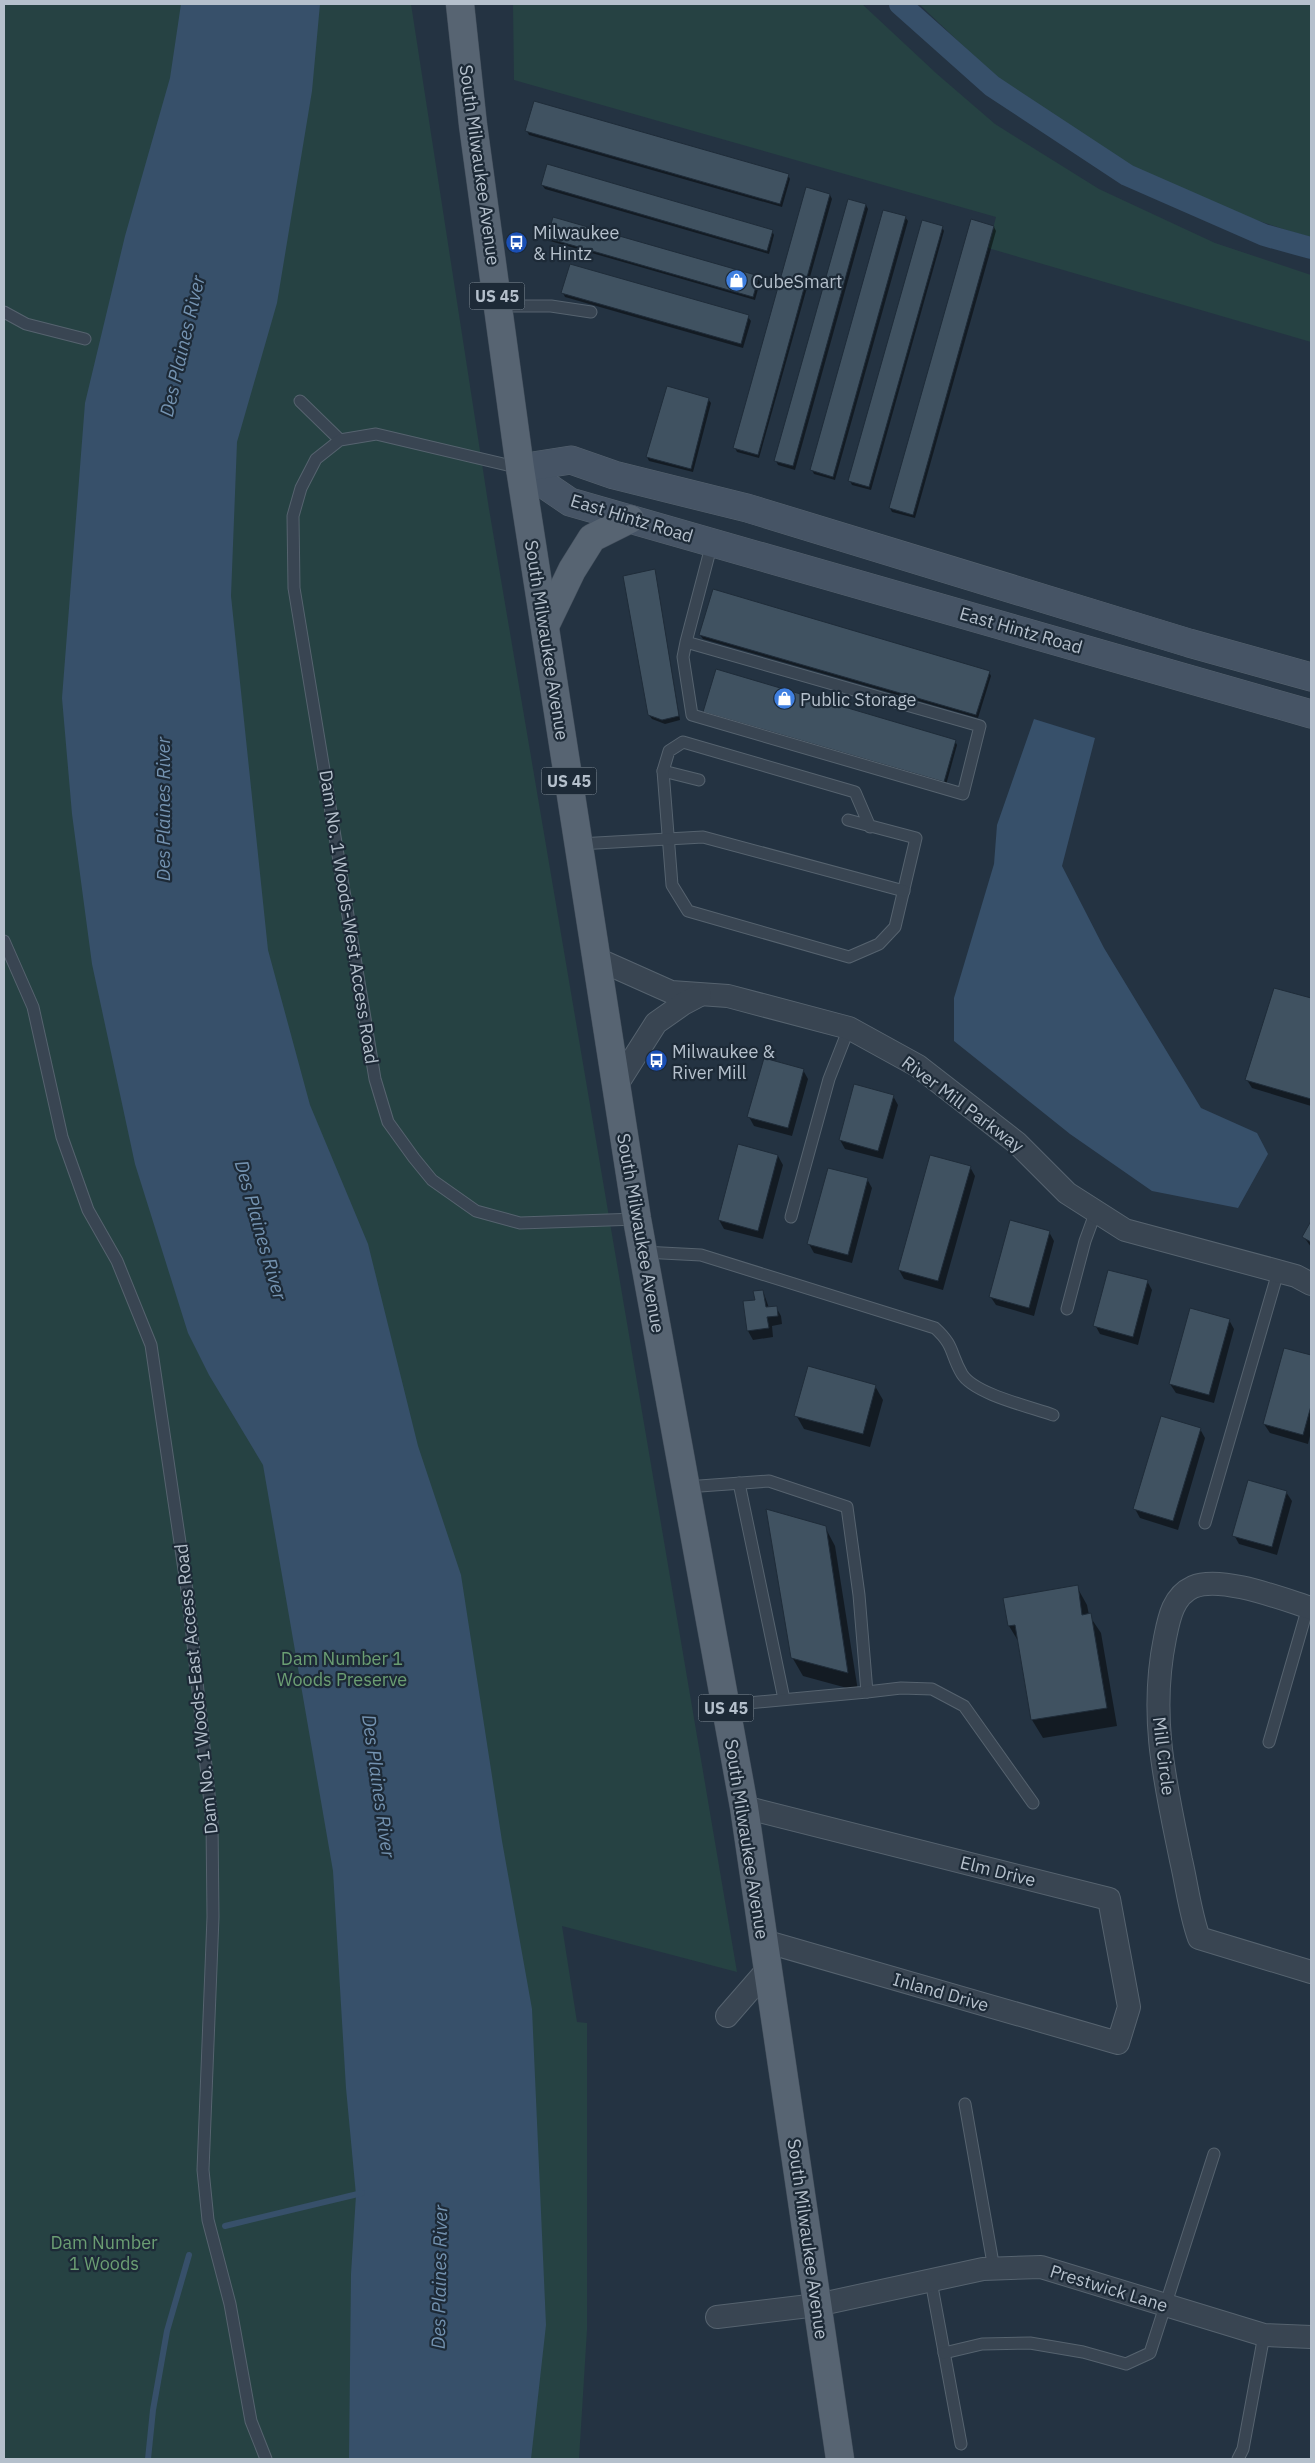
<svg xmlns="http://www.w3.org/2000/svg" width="1315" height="2463" viewBox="0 0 1315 2463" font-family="'IBM Plex Sans',sans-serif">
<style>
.green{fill:#264243}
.water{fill:#37506a}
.shadow{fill:#0007}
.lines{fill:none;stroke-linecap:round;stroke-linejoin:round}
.stream{stroke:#37506a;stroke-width:6}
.canal{stroke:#37506a;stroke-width:22}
.building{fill:#405261;stroke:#1f2c39}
.lane-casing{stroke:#56636f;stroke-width:13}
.street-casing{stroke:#56636f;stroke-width:24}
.secondary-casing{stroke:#56636f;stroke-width:29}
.primary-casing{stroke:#424e5b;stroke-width:29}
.lane{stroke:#394552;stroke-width:11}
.street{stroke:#394552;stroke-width:22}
.secondary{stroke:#465465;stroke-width:28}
.primary{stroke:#576472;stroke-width:28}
.labels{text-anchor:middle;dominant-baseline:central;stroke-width:4.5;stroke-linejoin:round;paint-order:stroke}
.shield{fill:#1d2a37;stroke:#87939f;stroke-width:1}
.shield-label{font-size:16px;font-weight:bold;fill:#b5c0cc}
.street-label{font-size:18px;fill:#b5c0cc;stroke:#1d2a37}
.poi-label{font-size:18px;fill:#b5c0cc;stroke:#1d2a37;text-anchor:start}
.park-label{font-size:18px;fill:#6b9e73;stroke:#1d2a37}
.water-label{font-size:19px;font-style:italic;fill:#7493b1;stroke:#1d2a37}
</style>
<rect width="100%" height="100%" fill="#243342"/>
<!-- green -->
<g class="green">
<polygon points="4,4 411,4 489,509 737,1972 562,1926 577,2022 587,2023 587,2330 579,2459 4,2459"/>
<polygon points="513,4 862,4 937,74 995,124 1099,189 1215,243 1311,275 1311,342 988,248 996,217 514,80"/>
<path d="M919,4h392v233c-98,-27 -197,-71 -279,-132 -40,-30 -77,-67 -113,-101z"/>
</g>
<!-- water -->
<g class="water">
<polygon points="181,4 320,4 312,91 277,303 237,442 231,596 268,950 310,1105 368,1244 418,1446 461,1575 502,1841 532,2009 546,2325 531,2459 349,2459 351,2274 356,2195 346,2088 333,1871 263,1465 209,1375 188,1333 135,1164 92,964 72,814 62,698 85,403 125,236 170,78"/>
<polygon points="1034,719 1095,738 1062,866 1104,948 1201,1108 1257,1133 1268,1154 1238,1208 1152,1191 1070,1134 954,1041 954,998 994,864 997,825"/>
</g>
<!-- shadow -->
<g class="shadow">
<polygon points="527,131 788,175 790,179 782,207 529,135"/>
<polygon points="542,185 772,231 774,235 769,254 545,189"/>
<polygon points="830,195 832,199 759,458 737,452 735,448"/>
<polygon points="866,205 868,209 795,470 778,465 776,461"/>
<polygon points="905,217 908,221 835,480 814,474 812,470"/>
<polygon points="942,227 944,231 871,490 852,485 850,481"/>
<polygon points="994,227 996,231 915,518 892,512 890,508"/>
<polygon points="548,237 758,278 760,282 755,300 550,241"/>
<polygon points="563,293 748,317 751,321 743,348 565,297"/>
<polygon points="708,399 711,403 693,472 649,461 647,457"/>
<polygon points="655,571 680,720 665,724 652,719 649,715"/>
<polygon points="700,635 989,672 991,676 978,718 703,639"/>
<polygon points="705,712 955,741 957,745 946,785 707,716"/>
<polygon points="1275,989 1311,1000 1311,1106 1252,1088 1247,1080"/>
<polygon points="803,1070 808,1079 792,1136 754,1126 749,1117"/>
<polygon points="893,1096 898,1105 883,1159 845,1149 840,1140"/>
<polygon points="778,1156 783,1165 763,1239 724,1229 719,1220"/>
<polygon points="970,1167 975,1176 943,1290 904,1279 899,1270"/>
<polygon points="867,1179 872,1188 852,1263 814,1253 809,1244"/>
<polygon points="1311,1224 1311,1247 1304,1237"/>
<polygon points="1049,1232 1054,1241 1034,1316 996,1305 990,1296"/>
<polygon points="1147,1281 1152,1290 1138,1345 1100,1334 1095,1325"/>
<polygon points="763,1291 769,1308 776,1307 781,1316 782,1324 772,1326 773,1337 753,1340 748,1331 756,1301"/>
<polygon points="1229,1320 1234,1329 1214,1403 1176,1393 1170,1384"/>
<polygon points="1285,1349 1311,1357 1311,1432 1308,1444 1270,1433 1264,1424"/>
<polygon points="875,1386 883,1400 870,1447 804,1429 796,1415"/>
<polygon points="1200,1429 1205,1438 1178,1530 1140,1518 1135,1509"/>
<polygon points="1286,1492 1292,1501 1277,1555 1239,1544 1234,1535"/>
<polygon points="825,1527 835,1546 858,1691 803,1676 792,1657"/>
<polygon points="1077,1587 1087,1605 1089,1615 1101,1633 1117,1726 1043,1738 1032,1720 1020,1644 1009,1626"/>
</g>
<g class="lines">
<!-- stream -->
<g class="stream">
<polyline points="225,2226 362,2193"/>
<polyline points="148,2459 153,2410 167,2331 189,2255"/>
</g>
<!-- canal -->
<polyline class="canal" points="900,4 992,86 1127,175 1264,235 1311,248"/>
</g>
<!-- building -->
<g class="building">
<polygon points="534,101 789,174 780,204 525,131"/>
<polygon points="547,164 773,230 767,251 541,185"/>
<polygon points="806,187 830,194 758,455 733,448"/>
<polygon points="848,199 866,204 793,466 774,461"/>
<polygon points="883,210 906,216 833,477 810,470"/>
<polygon points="553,217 759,276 753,297 547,238"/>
<polygon points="971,219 994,226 913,515 889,508"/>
<polygon points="922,220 943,226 869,487 848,481"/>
<polygon points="570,264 749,315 741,344 561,293"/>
<polygon points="667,386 709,398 691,469 646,457"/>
<polygon points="655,569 679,716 662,720 648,715 623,576"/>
<polygon points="713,589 990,671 976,715 699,635"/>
<polygon points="716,669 956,740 944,782 703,712"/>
<polygon points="1274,988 1311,998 1311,1099 1245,1080"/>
<polygon points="764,1058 804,1069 788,1128 747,1117"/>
<polygon points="854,1084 894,1095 878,1151 839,1140"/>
<polygon points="738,1144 778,1155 758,1231 718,1220"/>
<polygon points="930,1155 971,1166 938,1281 898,1270"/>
<polygon points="828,1168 868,1178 848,1255 807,1244"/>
<polygon points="1010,1220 1050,1231 1029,1308 989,1297"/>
<polygon points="1311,1221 1311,1242 1302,1237"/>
<polygon points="1108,1270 1148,1280 1133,1337 1093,1326"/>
<polygon points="763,1290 766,1307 777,1306 778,1316 767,1317 769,1328 747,1331 743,1301 755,1300 753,1291"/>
<polygon points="1190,1308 1230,1319 1209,1395 1169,1384"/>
<polygon points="1284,1348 1311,1355 1311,1406 1303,1435 1263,1424"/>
<polygon points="808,1366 876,1385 863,1434 794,1416"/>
<polygon points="1161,1416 1201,1428 1173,1521 1133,1509"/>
<polygon points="1248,1480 1287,1491 1272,1547 1232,1536"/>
<polygon points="766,1509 826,1526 848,1673 791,1658"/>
<polygon points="1078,1585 1082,1615 1091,1613 1107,1708 1031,1720 1015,1625 1008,1626 1003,1598"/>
</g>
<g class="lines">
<defs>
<g id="lane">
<polyline points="499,306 551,306 591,312"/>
<polyline points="4,312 26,324 85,339"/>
<polyline points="300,401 340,440"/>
<polyline points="520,468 376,434 340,440 316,459 301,488 293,516 294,588 375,1079 388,1122 414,1158 432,1180 476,1211 520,1223 637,1219"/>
<polyline points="686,642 980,726 963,794 692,715 683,657 686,642 712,543"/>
<polyline points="663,771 699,780"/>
<polyline points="848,820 916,838 895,927 879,944 849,957 688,911 672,885 663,771 669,751 683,742 855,792 870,827"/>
<polyline points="579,844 703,837 904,891"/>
<polyline points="4,941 33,1007 62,1137 88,1210 117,1261 151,1345 188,1597 212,1822 213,1917 203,2170 208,2220 230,2304 251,2421 266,2459"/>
<polyline points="791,1217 829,1079 849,1028"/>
<path d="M643,1252l58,3 234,73c20,18 15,26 27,46 12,20 69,33 91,41"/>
<polyline points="1067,1309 1085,1241 1096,1211"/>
<polyline points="739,1483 784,1699"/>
<polyline points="686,1487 769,1481 847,1507 859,1595 867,1692 726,1705"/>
<polyline points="1205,1523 1278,1272"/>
<polyline points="867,1692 901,1688 932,1689 964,1706 1033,1803"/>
<polyline points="1269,1742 1308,1607"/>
<polyline points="965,2104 994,2269"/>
<polyline points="931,2281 961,2444"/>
<polyline points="944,2353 982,2344 1030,2343 1083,2352 1126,2364 1150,2353 1214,2154"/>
<polyline points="1238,2459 1243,2449 1264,2335"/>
</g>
<g id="street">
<polyline points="597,959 671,992 728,996 849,1028 918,1066 1017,1143 1067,1193 1125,1230 1296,1276 1311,1284"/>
<polyline points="616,1086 656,1023 683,1004 700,995"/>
<path d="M1311,1608c-29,-9 -90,-33 -118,-21 -20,9 -24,31 -28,51 -16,79 0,144 16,222 6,26 9,53 18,78l112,34"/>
<polyline points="744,1807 1109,1899 1129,2007 1118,2043 764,1941"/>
<polyline points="727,2016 768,1969"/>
<polyline points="717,2317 817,2305 983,2269 1041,2267 1264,2335 1311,2337"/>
</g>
<g id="secondary">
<polyline points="520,468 570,502 1311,714"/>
<polyline points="520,468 571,460 614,475 747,508 1189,643 1311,677"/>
</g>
<g id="primary">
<polyline points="460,4 473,125 520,468 637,1219 744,1807 840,2459"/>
<polyline points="545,626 572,570 592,538 630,519"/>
</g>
</defs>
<!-- lane casing -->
<use href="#lane" class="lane-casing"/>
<!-- street casing -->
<use href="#street" class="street-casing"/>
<!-- secondary casing -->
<use href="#secondary" class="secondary-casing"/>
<!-- primary casing -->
<use href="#primary" class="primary-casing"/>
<!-- lane -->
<use href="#lane" class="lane"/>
<!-- street -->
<use href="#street" class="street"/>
<!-- secondary -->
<use href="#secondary" class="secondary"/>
<!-- primary -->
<use href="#primary" class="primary"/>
</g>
<!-- icons -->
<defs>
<symbol id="bus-disc" viewBox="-11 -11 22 22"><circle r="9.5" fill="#1a4fb4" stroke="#1d2a37"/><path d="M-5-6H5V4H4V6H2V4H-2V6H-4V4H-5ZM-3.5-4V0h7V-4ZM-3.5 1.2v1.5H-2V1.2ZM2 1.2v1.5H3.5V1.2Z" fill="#fff"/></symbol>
<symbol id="shop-disc" viewBox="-11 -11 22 22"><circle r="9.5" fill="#3f7fe0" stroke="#1d2a37"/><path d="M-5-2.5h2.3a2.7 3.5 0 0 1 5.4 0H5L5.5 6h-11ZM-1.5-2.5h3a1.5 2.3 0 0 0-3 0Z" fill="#fff"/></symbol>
</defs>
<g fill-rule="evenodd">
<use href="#bus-disc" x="504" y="230" width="25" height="25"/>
<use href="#shop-disc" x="724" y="268" width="25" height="25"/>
<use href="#shop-disc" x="772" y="686" width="25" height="25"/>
<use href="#bus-disc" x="644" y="1048" width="25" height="25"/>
</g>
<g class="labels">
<!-- shield labels -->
<g class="shield">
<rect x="469.5" y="282.5" width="55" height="27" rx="4"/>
<rect x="541.5" y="767.5" width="55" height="27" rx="4"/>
<rect x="698.5" y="1694.5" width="55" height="27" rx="4"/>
</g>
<g class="shield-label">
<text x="497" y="296">US 45</text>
<text x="569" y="781">US 45</text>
<text x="726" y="1708">US 45</text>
</g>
<!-- street labels -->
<g class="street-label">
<text transform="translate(480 165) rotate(82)">South Milwaukee Avenue</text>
<text transform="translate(632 518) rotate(17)">East Hintz Road</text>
<text transform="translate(1021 630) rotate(16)">East Hintz Road</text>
<text transform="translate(547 640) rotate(81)">South Milwaukee Avenue</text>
<text transform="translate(349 917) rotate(81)">Dam No. 1 Woods-West Access Road</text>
<text transform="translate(963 1104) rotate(37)">River Mill Parkway</text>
<text transform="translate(641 1233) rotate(80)">South Milwaukee Avenue</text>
<text transform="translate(196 1689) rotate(-96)">Dam No. 1 Woods-East Access Road</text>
<text transform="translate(1164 1756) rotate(83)">Mill Circle</text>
<text transform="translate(747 1839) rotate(81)">South Milwaukee Avenue</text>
<text transform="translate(998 1871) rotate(14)">Elm Drive</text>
<text transform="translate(941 1992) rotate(16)">Inland Drive</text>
<text transform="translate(808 2239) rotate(82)">South Milwaukee Avenue</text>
<text transform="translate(1109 2288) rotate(17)">Prestwick Lane</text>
</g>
<!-- poi labels -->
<g class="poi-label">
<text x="533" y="232">Milwaukee<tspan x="533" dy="21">&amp; Hintz</tspan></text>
<text x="752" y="281">CubeSmart</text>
<text x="800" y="699">Public Storage</text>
<text x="672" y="1051">Milwaukee &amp;<tspan x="672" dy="21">River Mill</tspan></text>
</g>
<!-- park labels -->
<g class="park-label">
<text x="342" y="1658">Dam Number 1<tspan x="342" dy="21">Woods Preserve</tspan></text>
<text x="104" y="2242">Dam Number<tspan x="104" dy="21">1 Woods</tspan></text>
</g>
<!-- water labels -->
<g class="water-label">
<text transform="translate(182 346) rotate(-77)">Des Plaines River</text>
<text transform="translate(163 809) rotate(-90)">Des Plaines River</text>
<text transform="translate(261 1230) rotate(74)">Des Plaines River</text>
<text transform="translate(379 1786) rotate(82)">Des Plaines River</text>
<text transform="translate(439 2277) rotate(-89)">Des Plaines River</text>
</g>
</g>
<!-- border -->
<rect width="1315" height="2463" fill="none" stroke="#b5c0cc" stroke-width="10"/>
</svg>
